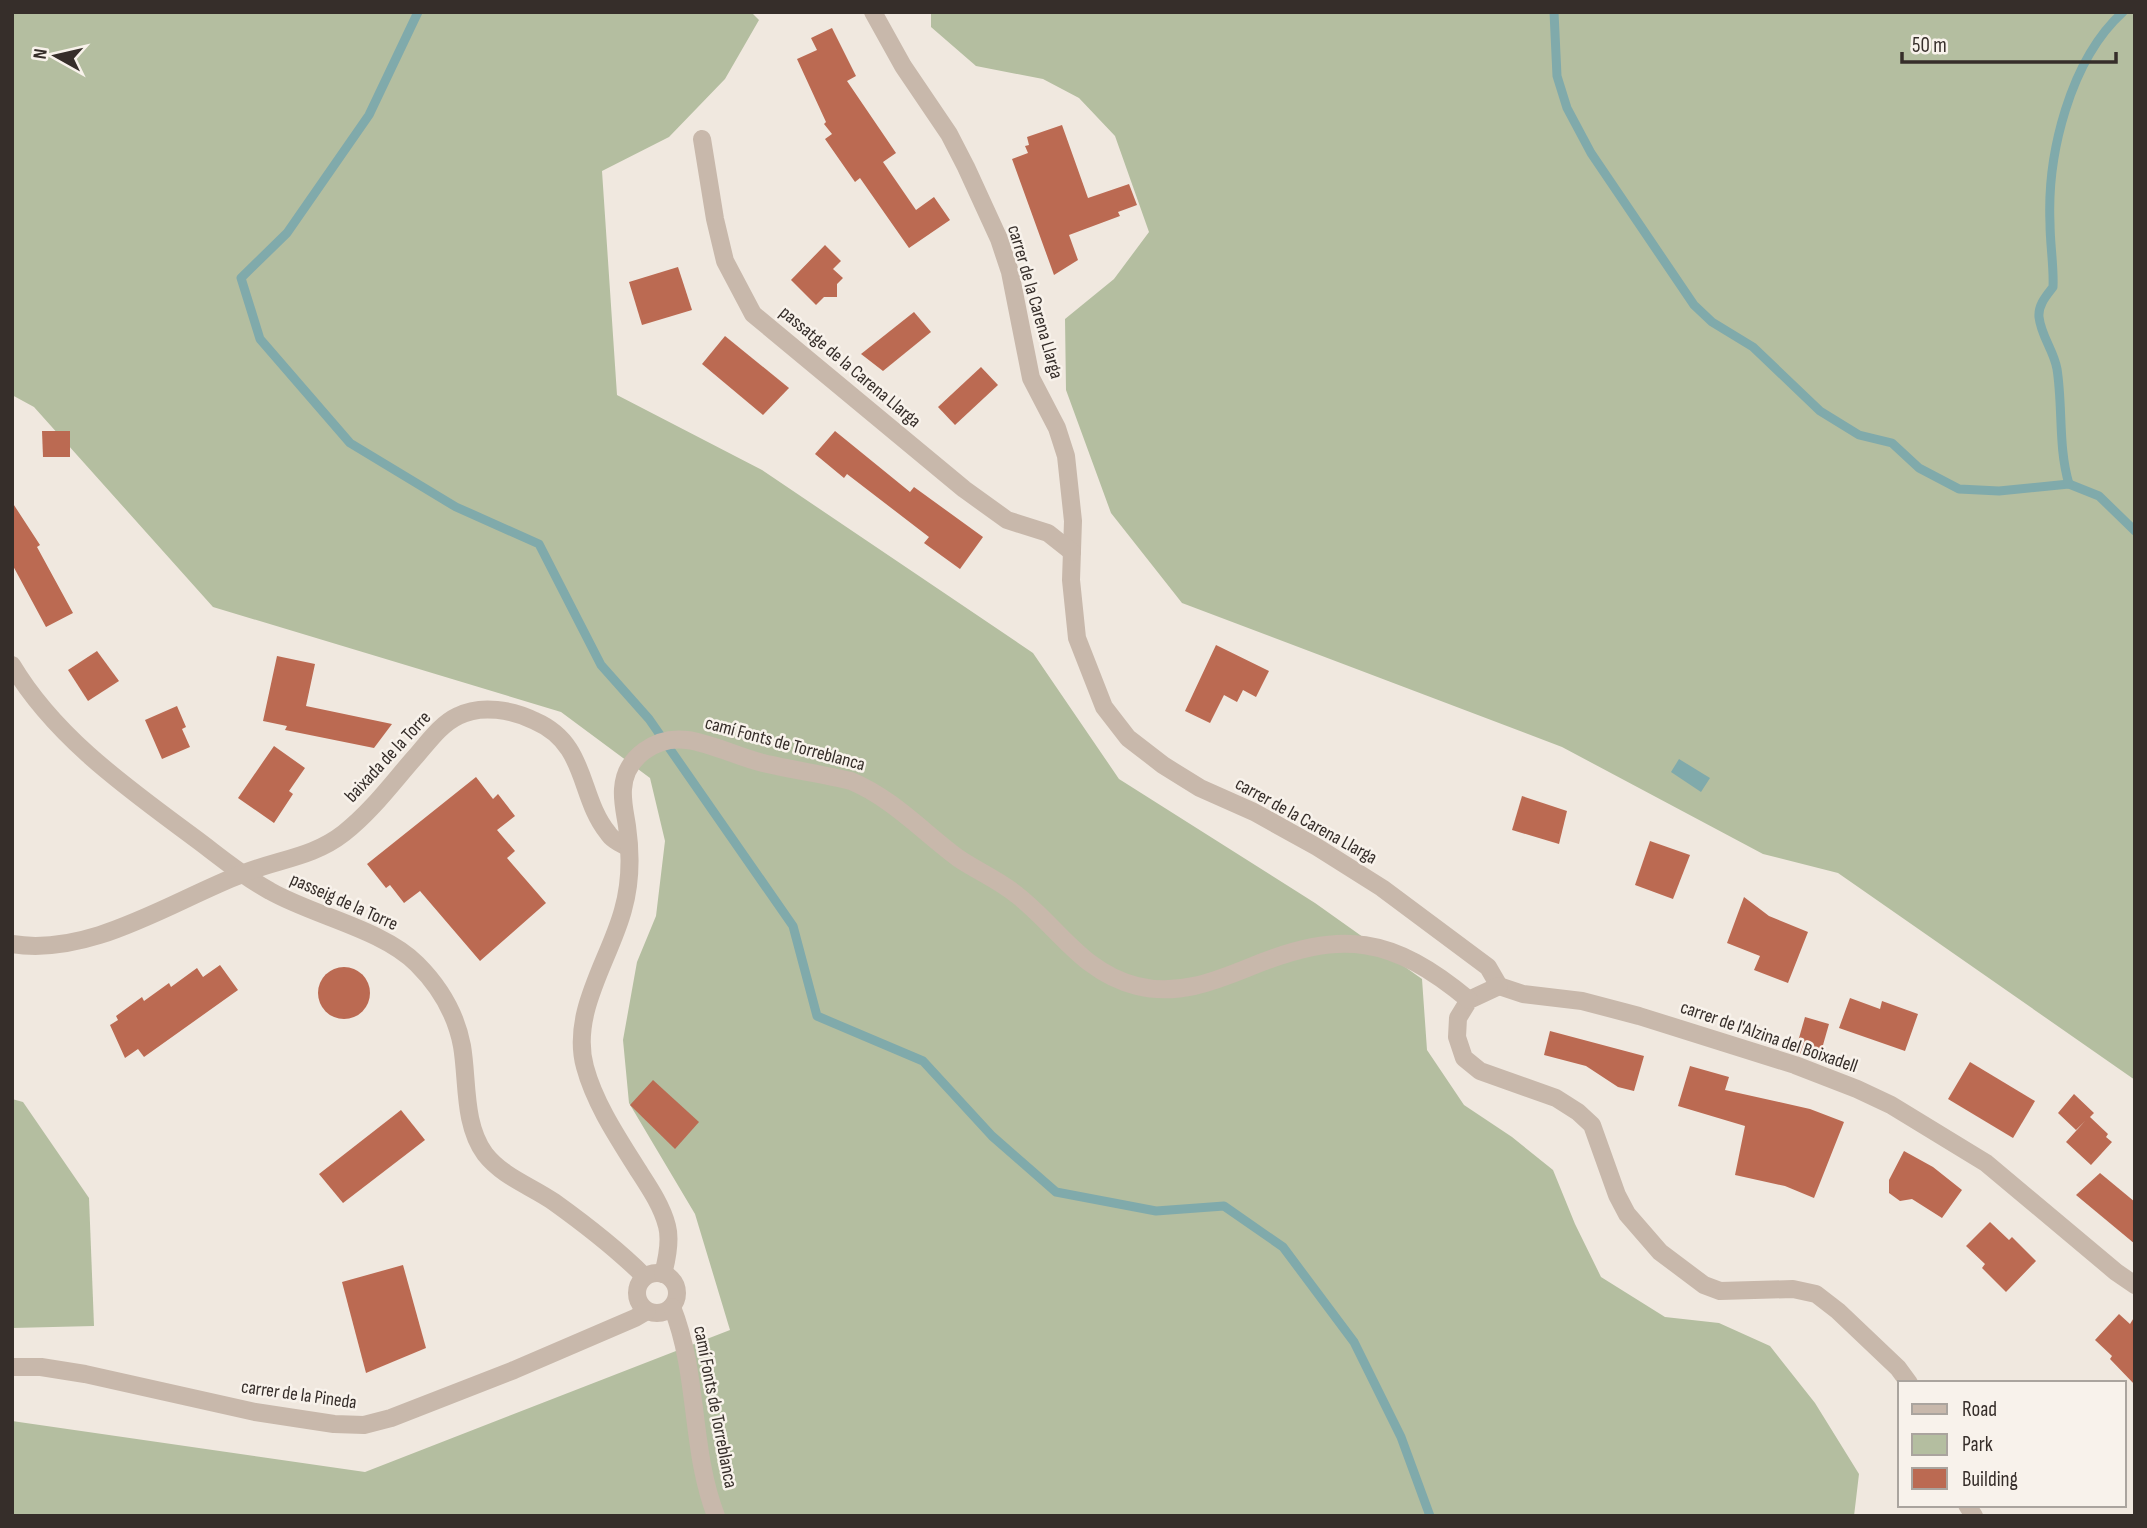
<svg xmlns="http://www.w3.org/2000/svg" width="2147" height="1528" viewBox="0 0 2147 1528" font-family="'Sofia Sans Condensed',sans-serif">
<style>
.green{fill:#b4bea0}
.water{fill:#80aaab}
.lines{fill:none;stroke-linecap:round;stroke-linejoin:round}
.stream{stroke:#80aaab;stroke-width:9}
.building{fill:#bb6a52}
.minor{stroke:#c8b8ab;stroke-width:18}
.labels{text-anchor:middle;dominant-baseline:central;stroke-width:5;stroke-linejoin:round;paint-order:stroke}
.street-label{font-size:19px;fill:#362e2a;stroke:#f8f2eb}
</style>
<rect width="100%" height="100%" fill="#f0e8df"/>
<!-- green -->
<g class="green">
<polygon points="12,12 751,12 759,20 725,79 669,137 602,171 617,395 762,470 1033,653 1119,779 1315,903 1422,979 1427,1050 1464,1105 1512,1137 1553,1170 1575,1224 1601,1277 1665,1317 1719,1323 1770,1346 1815,1403 1859,1474 1854,1516 12,1516 12,1421 365,1472 730,1330 695,1214 629,1103 623,1040 637,962 656,916 665,841 650,778 561,712 213,607 34,407 12,395"/>
<polygon points="931,12 2135,12 2135,1080 1838,873 1763,854 1562,747 1182,603 1111,513 1066,390 1065,319 1114,279 1149,232 1115,136 1079,98 1043,79 976,66 931,27"/>
<polygon points="12,1099 23,1102 89,1198 94,1326 12,1328"/>
</g>
<!-- water -->
<polygon class="water" points="1679,759 1710,778 1701,792 1671,772"/>
<g class="lines">
<!-- stream -->
<g class="stream">
<polyline points="418,12 369,115 287,233 241,278 260,339 350,443 456,507 539,544 601,665 649,719 793,926 817,1016 923,1061 992,1136 1056,1192 1156,1211 1224,1206 1283,1247 1354,1342 1401,1437 1430,1516"/>
<polyline points="1554,12 1557,76 1567,108 1591,153 1694,305 1712,322 1753,347 1820,411 1859,435 1892,443 1919,468 1959,489 1999,491 2069,484 2099,496 2135,531"/>
<path d="M2069,484c-11,-37 -6,-77 -12,-115 -3,-18 -16,-33 -18,-52 -1,-12 7,-21 14,-30 1,-21 -3,-42 -3,-64 -3,-69 20,-163 73,-211"/>
</g>
</g>
<!-- building -->
<g class="building">
<polygon points="832,28 856,76 847,81 896,153 883,162 916,210 934,197 950,220 909,248 860,178 855,182 825,139 832,134 824,124 826,122 797,59 817,50 811,38"/>
<polygon points="1062,125 1088,198 1129,184 1137,205 1118,212 1120,216 1069,235 1078,260 1054,275 1012,159 1028,153 1025,146 1029,145 1027,137"/>
<polygon points="825,245 841,261 833,269 843,278 837,284 837,297 824,297 816,305 791,280"/>
<polygon points="678,267 692,310 642,325 629,282"/>
<polygon points="914,312 931,332 883,371 861,354"/>
<polygon points="725,336 789,388 763,415 702,364"/>
<polygon points="981,367 998,385 955,425 938,407"/>
<polygon points="42,431 70,431 70,457 43,457"/>
<polygon points="835,431 910,492 914,487 983,537 960,569 924,543 929,537 847,474 844,478 815,454"/>
<polygon points="12,502 40,545 37,547 73,613 46,627 12,564"/>
<polygon points="1216,645 1269,671 1256,697 1243,690 1237,702 1224,695 1210,723 1185,711"/>
<polygon points="97,651 119,681 88,701 68,670"/>
<polygon points="277,656 315,664 306,706 392,724 374,748 285,730 287,726 263,721"/>
<polygon points="177,706 186,727 182,729 190,747 162,759 145,720"/>
<polygon points="274,746 305,768 289,791 293,794 274,823 238,798"/>
<polygon points="476,777 493,799 498,794 515,816 497,830 515,851 507,858 546,903 480,961 420,891 404,903 390,885 386,888 367,864"/>
<polygon points="1522,796 1567,811 1559,844 1512,830"/>
<polygon points="1650,841 1690,855 1673,899 1635,885"/>
<polygon points="1744,897 1769,916 1808,932 1788,983 1754,970 1760,956 1727,943"/>
<polygon points="220,965 238,990 144,1057 138,1049 125,1058 110,1025 118,1020 116,1016 142,997 144,1001 169,983 171,987 197,968 203,977"/>
<circle cx="344" cy="993" r="26"/>
<polygon points="1850,998 1880,1009 1882,1001 1918,1014 1905,1051 1839,1028"/>
<polygon points="1805,1017 1829,1024 1819,1059 1795,1052"/>
<polygon points="1550,1031 1644,1056 1634,1091 1618,1087 1586,1066 1544,1055"/>
<polygon points="1970,1062 2035,1101 2013,1138 1948,1099"/>
<polygon points="1690,1066 1729,1077 1725,1090 1810,1109 1844,1122 1814,1198 1785,1186 1735,1175 1745,1126 1678,1106"/>
<polygon points="653,1080 699,1122 675,1149 630,1105"/>
<polygon points="2074,1094 2094,1113 2090,1117 2108,1134 2106,1137 2112,1142 2091,1165 2066,1142 2085,1121 2076,1130 2058,1113"/>
<polygon points="401,1110 425,1140 343,1203 319,1174"/>
<polygon points="1904,1151 1933,1167 1962,1190 1942,1218 1912,1199 1900,1201 1889,1193 1889,1180"/>
<polygon points="2100,1173 2135,1202 2135,1244 2076,1195"/>
<polygon points="1990,1222 2009,1240 2012,1237 2036,1261 2006,1292 1982,1268 1985,1264 1966,1246"/>
<polygon points="403,1265 426,1348 366,1373 342,1282"/>
<polygon points="2119,1314 2130,1324 2135,1316 2135,1385 2110,1359 2112,1356 2095,1340"/>
</g>
<g class="lines">
<!-- minor -->
<g class="minor">
<polyline points="873,12 903,66 949,134 966,167 999,239 1010,272 1031,378 1057,428 1066,456 1073,521 1071,580 1077,638 1104,707 1128,738 1163,765 1200,788 1254,812 1317,847 1382,888 1488,967 1499,986"/>
<polyline points="702,139 715,219 725,261 753,314 964,489 1007,520 1048,533 1072,552"/>
<path d="M12,665c43,72 114,122 180,171 26,19 50,40 78,55 44,25 112,38 147,73 23,23 39,50 45,82 6,35 1,78 23,108 18,23 46,32 69,48 32,23 63,47 90,74"/>
<path d="M12,944c78,13 160,-43 230,-70 36,-15 70,-16 102,-41 28,-22 49,-51 72,-77 13,-15 25,-32 42,-40 23,-12 55,-6 77,5 53,23 43,75 73,112 4,7 14,11 21,15"/>
<polyline points="1499,986 1523,994 1582,1001 1639,1016 1795,1065 1857,1089 1891,1105 1986,1163 2116,1272 2135,1285"/>
<polyline points="1499,986 1469,1000 1458,1018 1457,1037 1464,1058 1480,1071 1556,1098 1578,1112 1592,1125 1617,1195 1627,1214 1660,1252 1704,1285 1720,1291 1793,1289 1816,1294 1838,1311 1898,1368 1909,1383"/>
<circle cx="657" cy="1293" r="20"/>
<path d="M663,1274c4,-15 8,-33 4,-48 -5,-20 -18,-39 -29,-56 -20,-32 -43,-66 -53,-103 -15,-54 25,-108 38,-157 8,-28 8,-56 4,-84 -2,-13 -5,-25 -4,-37 2,-32 33,-53 64,-49 24,3 51,17 76,23 29,7 59,11 88,18 41,17 72,51 107,77 19,13 41,22 59,37 41,32 66,78 120,91 40,10 76,-4 113,-19 92,-38 142,-31 219,33"/>
<path d="M672,1307c27,67 18,142 44,209"/>
<polyline points="12,1367 41,1367 85,1374 255,1412 334,1424 364,1425 391,1418 514,1370 635,1318 647,1311"/>
<polyline points="1967,1505 1974,1516"/>
</g>
</g>
<g class="labels">
<!-- street labels -->
<g class="street-label">
<text transform="translate(1035 302) rotate(74)">carrer de la Carena Llarga</text>
<text transform="translate(850 367) rotate(40)">passatge de la Carena Llarga</text>
<text transform="translate(785 744) rotate(15)">camí Fonts de Torreblanca</text>
<text transform="translate(388 757) rotate(-47)">baixada de la Torre</text>
<text transform="translate(1306 821) rotate(29)">carrer de la Carena Llarga</text>
<text transform="translate(344 902) rotate(24)">passeig de la Torre</text>
<text transform="translate(1769 1037) rotate(19)">carrer de l'Alzina del Boixadell</text>
<text transform="translate(299 1395) rotate(8)">carrer de la Pineda</text>
<text transform="translate(715 1407) rotate(79)">camí Fonts de Torreblanca</text>
</g>
</g>
<!-- border -->
<rect width="2147" height="1528" fill="none" stroke="#362e2a" stroke-width="28"/>
<!-- legend -->
<rect x="1898" y="1381" width="228" height="126" fill="#f8f2eb" stroke="#aaa49e" stroke-width="2"/>
<rect x="1912" y="1404" width="35" height="10" fill="#c8b8ab" stroke="#aaa49e" stroke-width="2"/>
<text x="1962" y="1416" font-size="21" fill="#362e2a">Road</text>
<rect x="1912" y="1434" width="35" height="21" fill="#b4bea0" stroke="#aaa49e" stroke-width="2"/>
<text x="1962" y="1451" font-size="21" fill="#362e2a">Park</text>
<rect x="1912" y="1468" width="35" height="21" fill="#bb6a52" stroke="#aaa49e" stroke-width="2"/>
<text x="1962" y="1486" font-size="21" fill="#362e2a">Building</text>
<!-- north arrow -->
<g transform="translate(56 56) rotate(278)" stroke="#f8f2eb" stroke-width="5" paint-order="stroke">
<path d="M0-5L12 26L0 18L-12 26Z" fill="#362e2a"/>
<text y="-10" font-size="19" font-weight="bold" text-anchor="middle" fill="#362e2a">N</text>
</g>
<!-- scale -->
<path d="M1902 52v10h214v-10" fill="none" stroke="#362e2a" stroke-width="3.5"/>
<text x="1912" y="52" font-size="21" fill="#362e2a" stroke="#f8f2eb" stroke-width="5" paint-order="stroke">50 m</text>
</svg>
